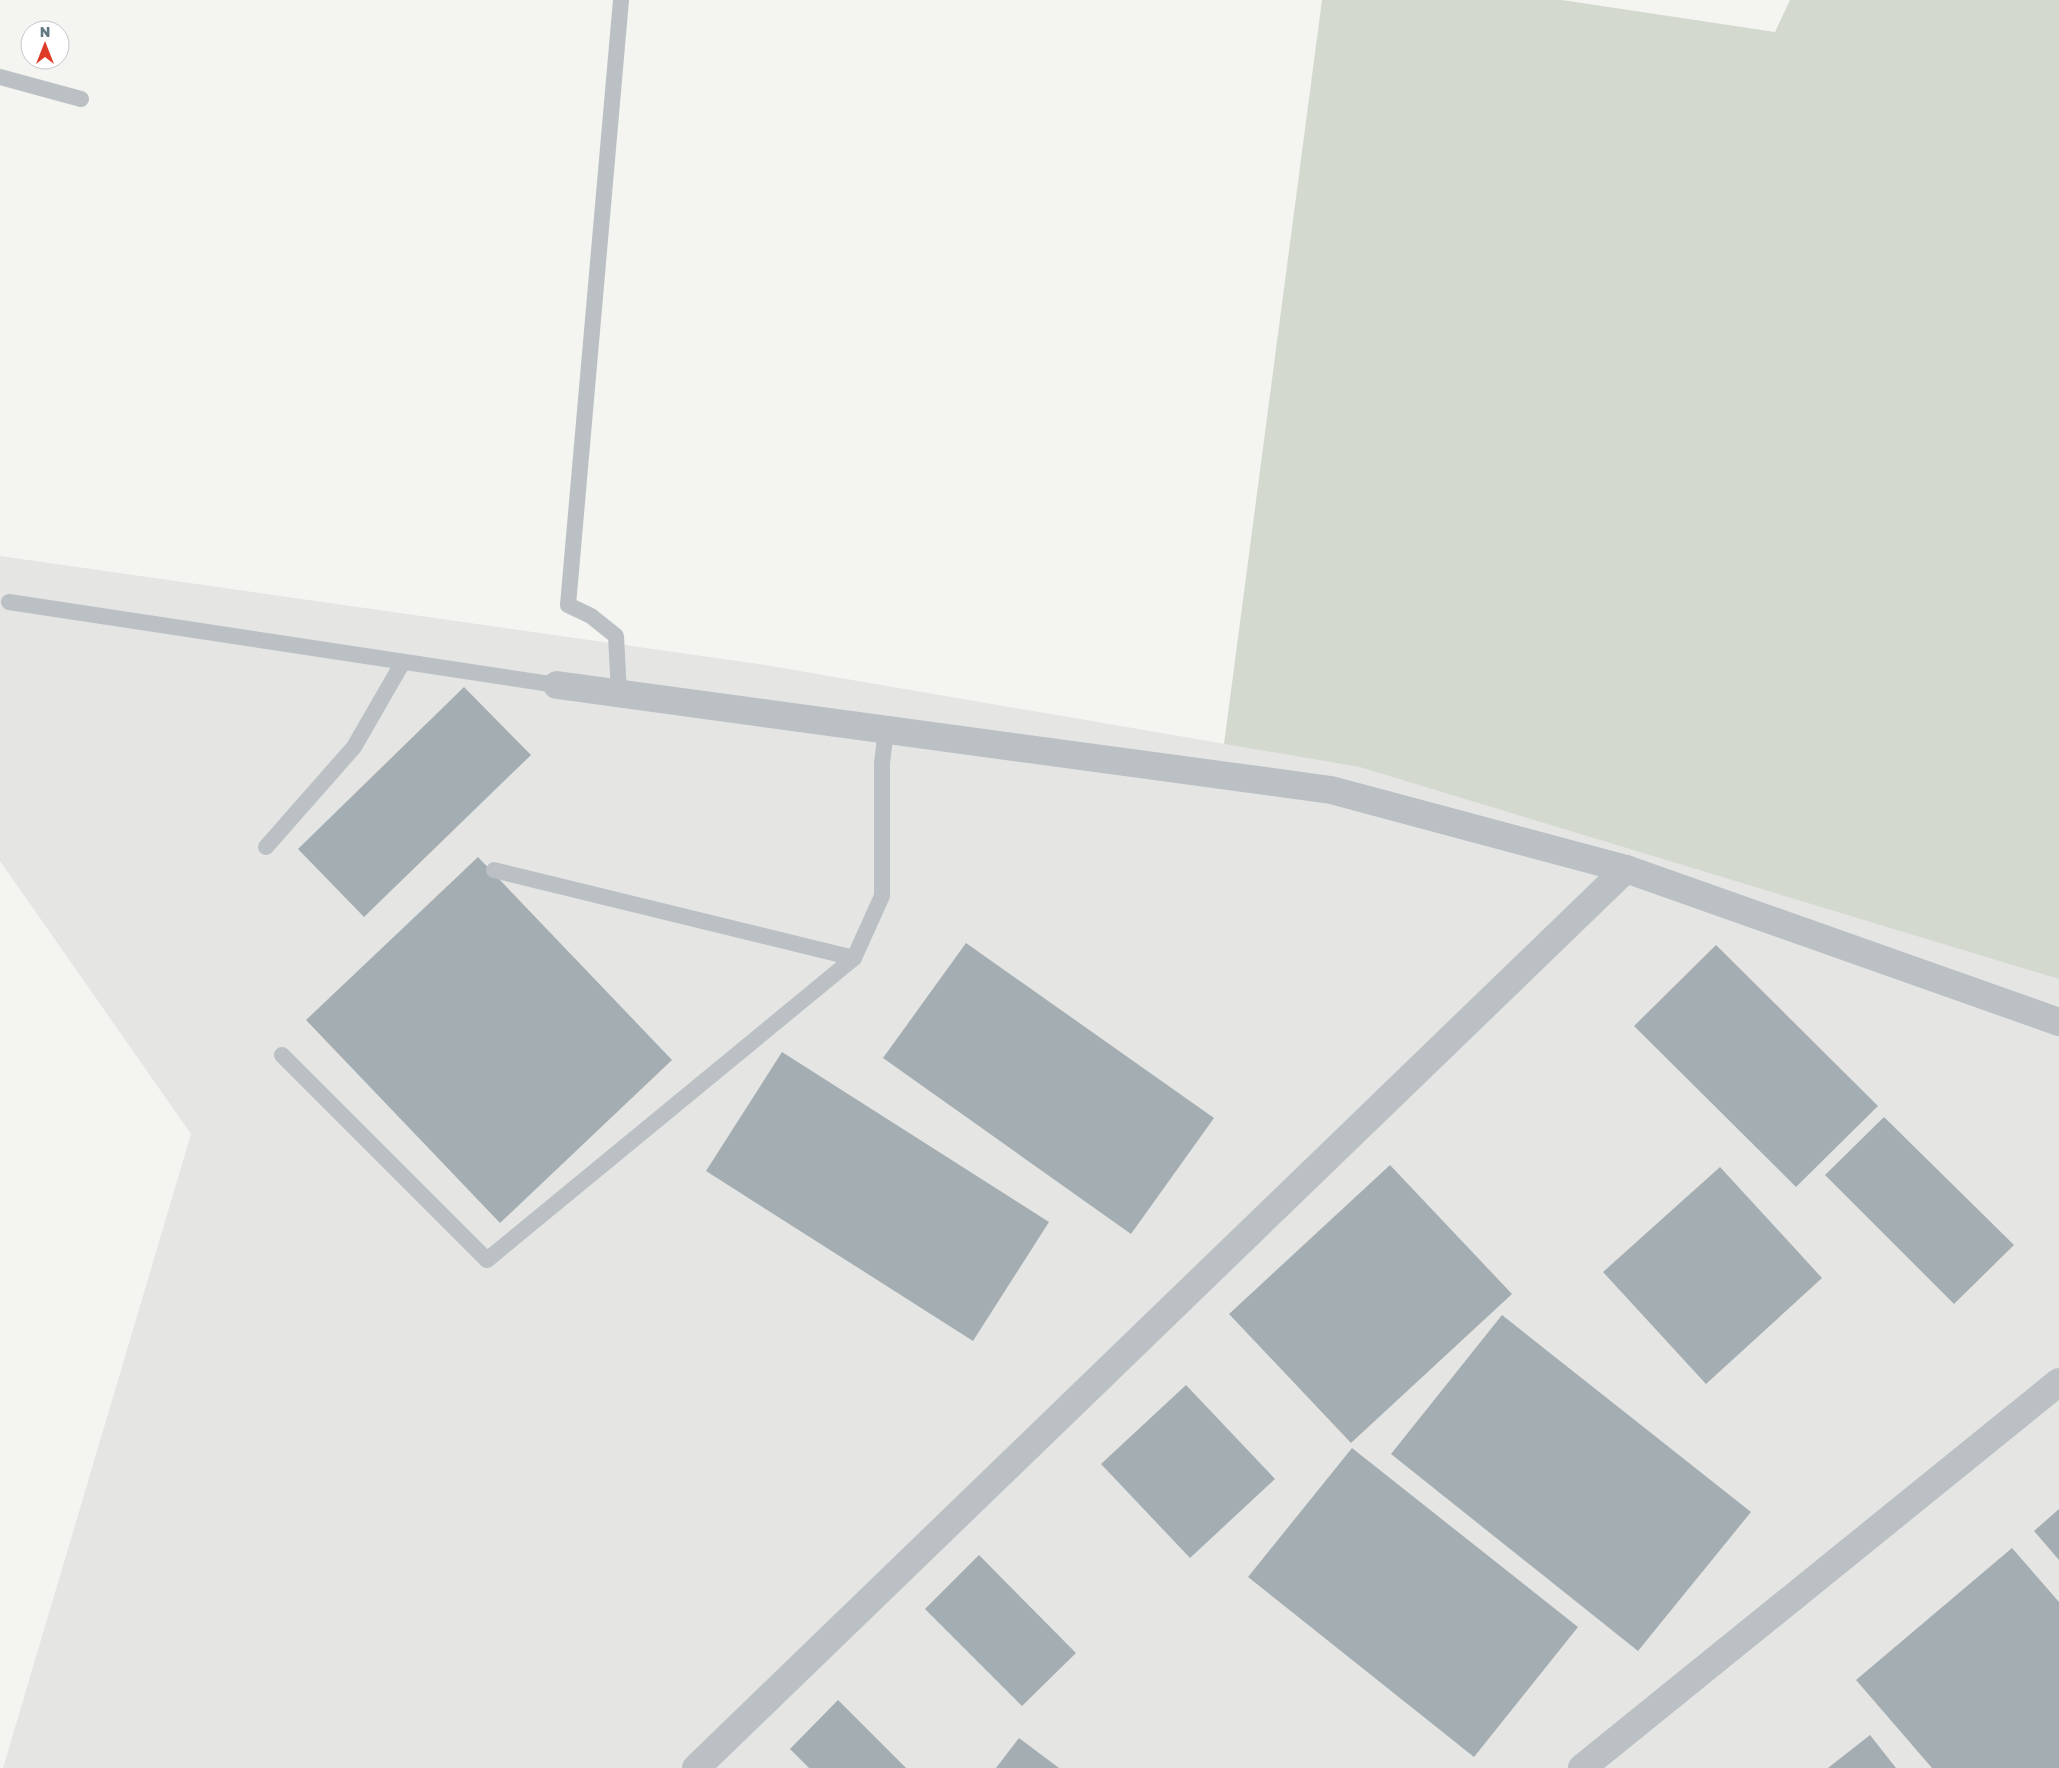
<svg xmlns="http://www.w3.org/2000/svg" width="2059" height="1768" viewBox="0 0 2059 1768" font-family="'Golos Text',sans-serif">
<style>
.built{fill:#e5e6e4}
.green{fill:#d4d9d0}
.building{fill:#a4aeb2}
.lines{fill:none;stroke-linecap:round;stroke-linejoin:round}
.lane{stroke:#bac0c3;stroke-width:16}
.street{stroke:#bac0c3;stroke-width:28}
</style>
<rect width="100%" height="100%" fill="#f4f4f0"/>
<!-- built -->
<polygon class="built" points="0,556 765,665 1359,767 2059,978 2059,1768 3,1768 191,1134 0,861"/>
<!-- green -->
<polygon class="green" points="1322,0 1562,0 1775,32 1790,0 2059,0 2059,979 1359,767 1224,744"/>
<!-- building -->
<g class="building">
<polygon points="464,687 531,755 364,917 298,849"/>
<polygon points="478,857 672,1060 500,1223 306,1020"/>
<polygon points="966,943 1214,1118 1131,1234 883,1058"/>
<polygon points="1716,945 1878,1106 1796,1187 1634,1026"/>
<polygon points="782,1052 1049,1222 973,1341 706,1171"/>
<polygon points="1884,1117 2014,1245 1954,1304 1825,1175"/>
<polygon points="1390,1165 1512,1294 1351,1443 1229,1314"/>
<polygon points="1720,1167 1822,1278 1706,1384 1603,1272"/>
<polygon points="1502,1315 1751,1512 1638,1651 1391,1454"/>
<polygon points="1186,1385 1275,1479 1190,1558 1101,1464"/>
<polygon points="1352,1448 1578,1627 1474,1757 1248,1577"/>
<polygon points="2059,1509 2059,1560 2034,1531"/>
<polygon points="2012,1548 2059,1602 2059,1768 1932,1768 1856,1680"/>
<polygon points="979,1555 1076,1653 1022,1706 925,1609"/>
<polygon points="838,1700 906,1768 809,1768 790,1749"/>
<polygon points="1870,1735 1896,1768 1828,1768"/>
<polygon points="1019,1738 1059,1768 996,1768"/>
</g>
<g class="lines">
<!-- lane -->
<g class="lane">
<polyline points="0,77 81,99"/>
<polyline points="9,602 557,685"/>
<polyline points="619,693 616,636 591,616 568,605 621,0"/>
<polyline points="266,847 354,747 403,662"/>
<polyline points="494,870 854,958"/>
<polyline points="282,1055 487,1260 854,958 882,896 882,763 886,730"/>
</g>
<!-- street -->
<g class="street">
<polyline points="557,685 1331,790 1626,869 2059,1022"/>
<polyline points="696,1768 1626,869"/>
<polyline points="1582,1768 2059,1382"/>
</g>
</g>
<!-- north arrow -->
<g transform="translate(45 45)"><circle r="24" fill="#ffffff" stroke="#c1c9cd"/>
<path d="M0-4L9 19L0 12L-9 19Z" fill="#df3a26"/>
<text y="-8" font-size="14" font-weight="bold" text-anchor="middle" fill="#647881">N</text>
</g>
</svg>
